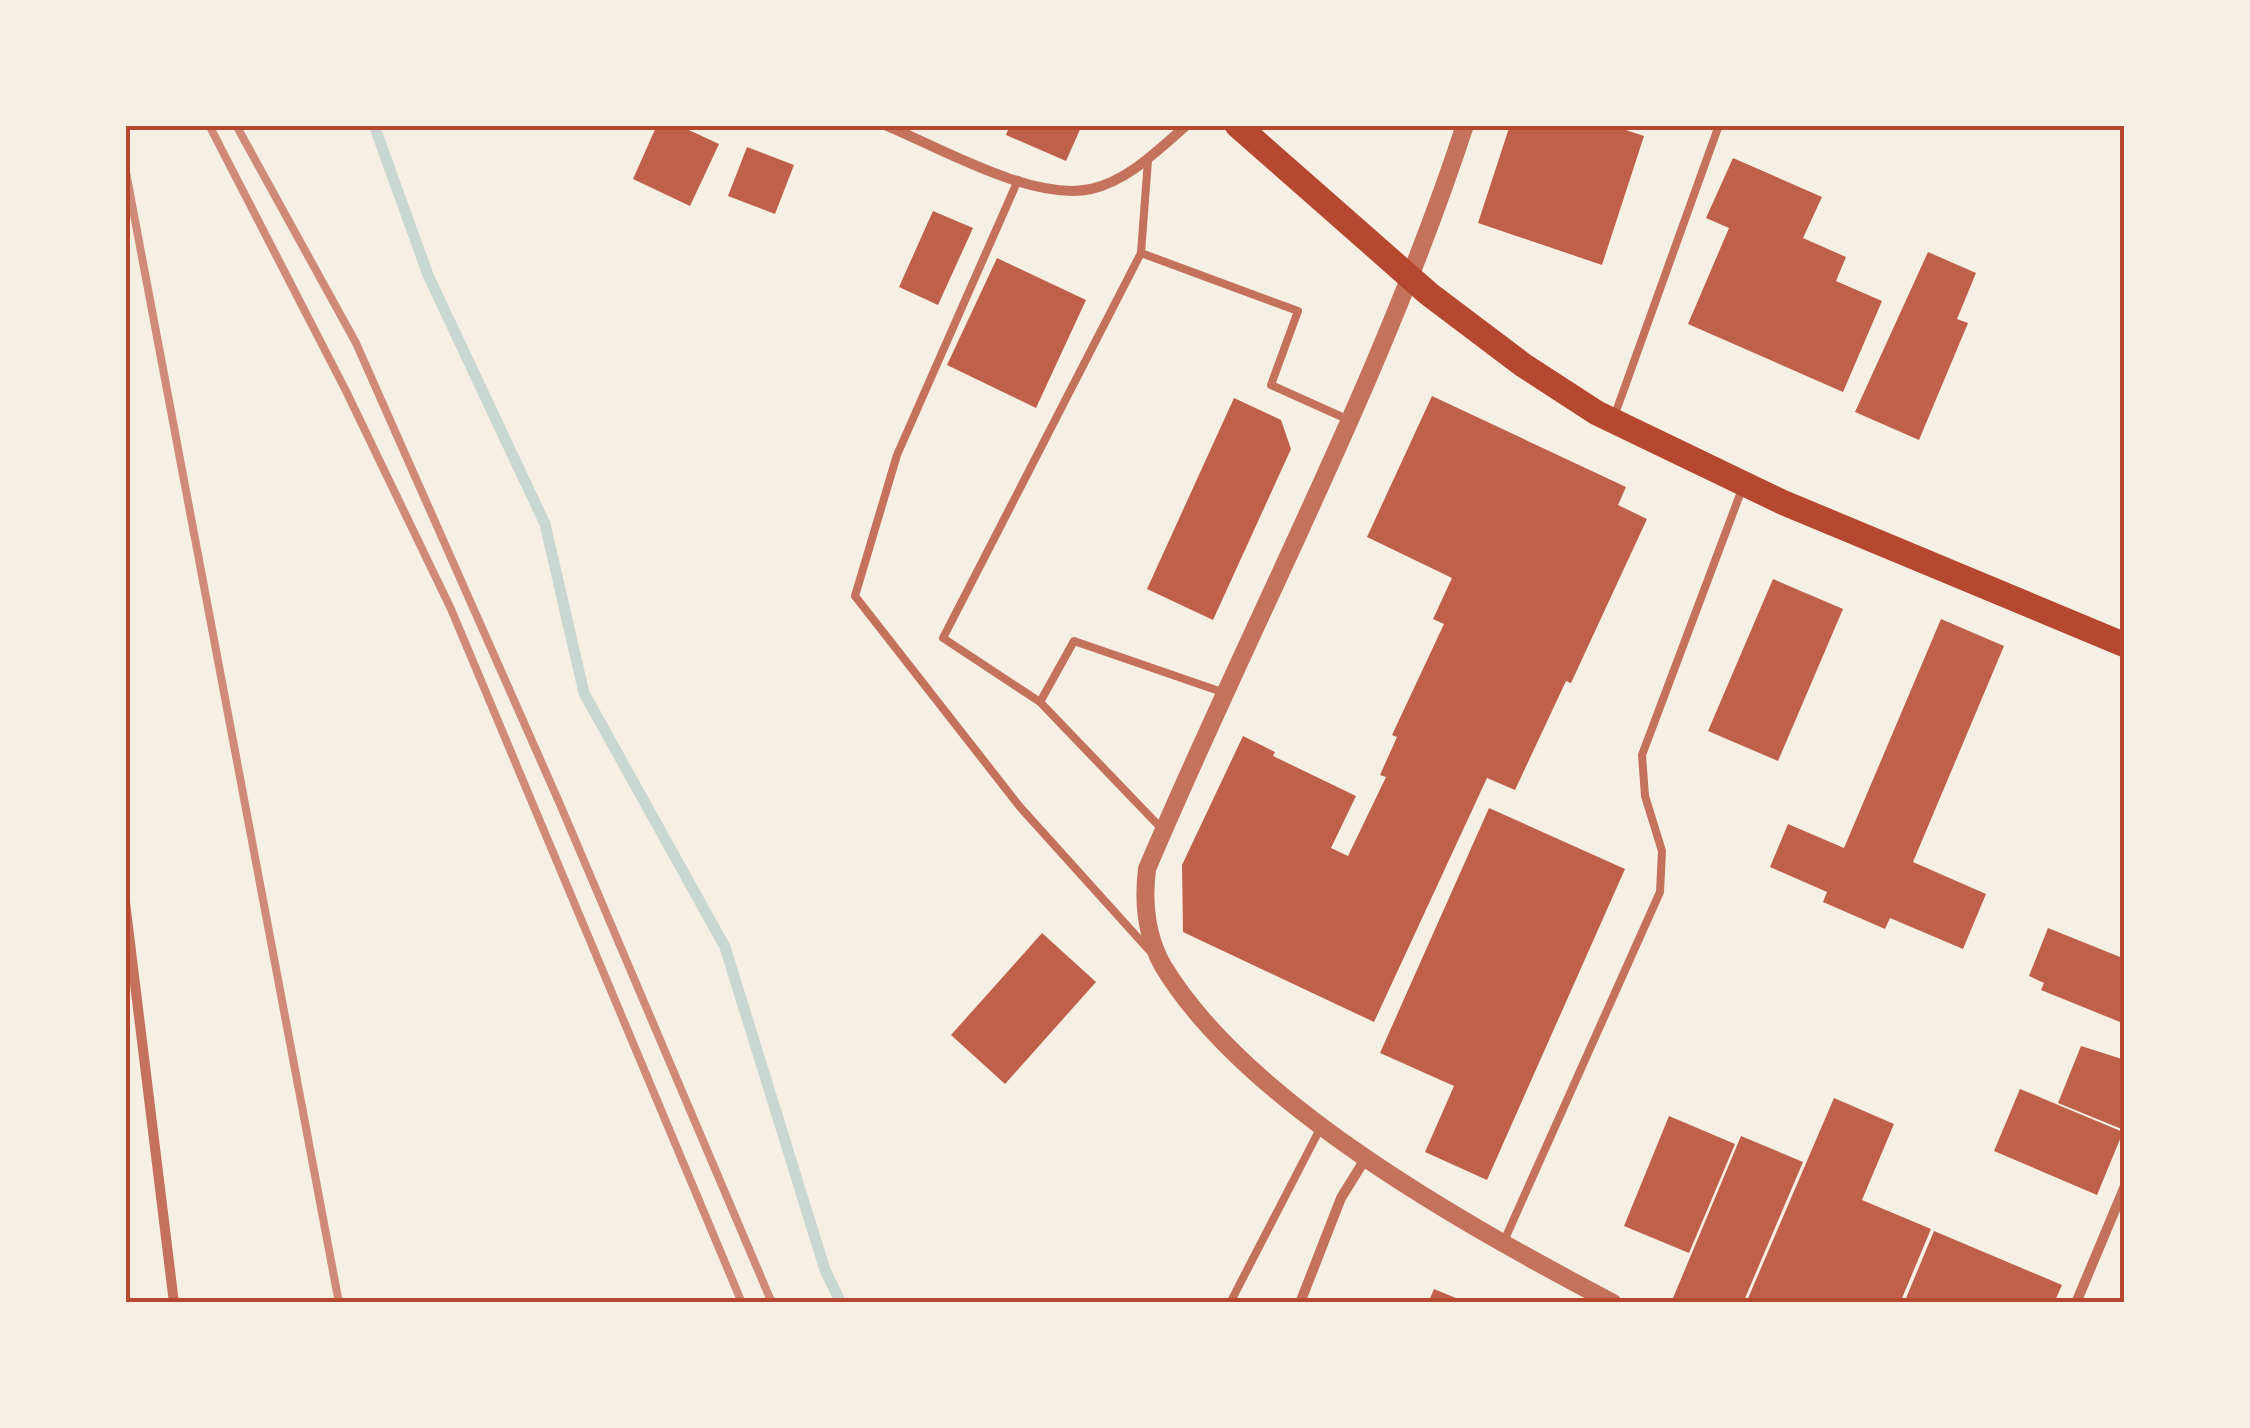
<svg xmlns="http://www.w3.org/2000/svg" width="2250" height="1428" viewBox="0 0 2250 1428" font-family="Manrope,sans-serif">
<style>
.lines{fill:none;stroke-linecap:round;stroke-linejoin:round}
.stream{stroke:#c9d6d2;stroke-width:11}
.building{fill:#bf614a}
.service{stroke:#c5725c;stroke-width:8}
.minor{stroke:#c5725c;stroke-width:10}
.tertiary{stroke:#c5725c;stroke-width:18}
.primary{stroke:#b5482f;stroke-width:25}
.rail{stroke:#cf8b77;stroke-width:8}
.neatline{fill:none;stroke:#b5482f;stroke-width:4}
</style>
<rect width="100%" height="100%" fill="#f6efe4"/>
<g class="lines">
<!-- stream -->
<polyline class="stream" points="374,125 428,275 545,524 584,693 725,947 825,1270 841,1303"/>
</g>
<!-- building -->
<g class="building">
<polygon points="657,125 678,125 719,144 690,206 633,179"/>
<polygon points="1010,125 1082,125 1066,161 1006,135"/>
<polygon points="1510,125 1611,125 1644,136 1602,265 1478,223"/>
<polygon points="747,147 794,165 775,214 728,196"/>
<polygon points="1733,158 1822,197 1803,238 1846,257 1836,281 1882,301 1843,392 1688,324 1729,228 1706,218"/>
<polygon points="933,211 973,228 938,305 899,287"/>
<polygon points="1928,252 1976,273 1957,319 1968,323 1919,440 1855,412"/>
<polygon points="997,258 1086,300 1036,408 947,365"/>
<polygon points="1432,396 1626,487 1618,505 1647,519 1571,683 1566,681 1515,790 1487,778 1374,1022 1183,932 1182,865 1243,736 1275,752 1273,756 1356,796 1331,848 1348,856 1386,777 1380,775 1397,737 1392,735 1444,624 1433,619 1452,578 1367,537"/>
<polygon points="1234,398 1281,420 1291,449 1213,620 1147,589"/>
<polygon points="1773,579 1843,609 1778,761 1708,731"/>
<polygon points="1941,619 2004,646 1913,862 1986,894 1963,949 1890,918 1885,929 1823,902 1827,892 1770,867 1788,824 1844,848"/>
<polygon points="1489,808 1625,869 1487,1180 1425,1152 1454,1086 1380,1053"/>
<polygon points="2048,928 2125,959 2125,1024 2041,990 2044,983 2029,976"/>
<polygon points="1042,933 1096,982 1005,1084 951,1035"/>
<polygon points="2081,1046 2125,1060 2124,1130 2058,1103"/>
<polygon points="2020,1089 2123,1132 2097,1195 1994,1151"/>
<polygon points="1834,1098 1894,1124 1862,1200 1931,1229 1900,1303 1746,1303"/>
<polygon points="1669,1116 1735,1144 1689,1253 1624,1226"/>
<polygon points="1741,1136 1803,1162 1743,1303 1685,1303 1673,1298"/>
<polygon points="1934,1231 2062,1285 2054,1303 1904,1303"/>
<polygon points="1434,1289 1468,1303 1428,1303"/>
</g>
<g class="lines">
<!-- service -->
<g class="service">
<polyline points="1018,180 897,455 855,596 1020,807 1149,950"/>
<polyline points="1141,253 1298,311 1271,385 1349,420"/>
<polyline points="1614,417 1719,125"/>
<polyline points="1040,702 943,638 1141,253 1148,160"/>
<polyline points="1161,828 1040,702 1074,641 1222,692"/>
<polyline points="1504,1241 1660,892 1662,851 1645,796 1642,755 1742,489"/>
<polyline points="1230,1303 1322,1125"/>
</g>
<!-- minor -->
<g class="minor">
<path d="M885,125c54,22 148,77 206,64 37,-8 68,-40 96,-64"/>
<polyline points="125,902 174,1303"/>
<polyline points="1300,1303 1341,1198 1367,1156"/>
<polyline points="2076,1303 2125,1186"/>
</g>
<!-- tertiary -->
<path class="tertiary" d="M1465,125c-84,257 -213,496 -318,744 -4,33 -1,67 16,97 84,139 308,262 450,337"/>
<!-- primary -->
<polyline class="primary" points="1237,125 1429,294 1523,365 1597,413 1782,502 2125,645"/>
<!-- rail -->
<g class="rail">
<polyline points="209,125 346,391 451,609 742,1303"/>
<polyline points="236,125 356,343 559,802 772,1303"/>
<polyline points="125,167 339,1303"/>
</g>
</g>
<!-- border -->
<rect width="2250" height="1428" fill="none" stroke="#f6efe4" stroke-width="255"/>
<rect x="128" y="128" width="1994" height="1172" class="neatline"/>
</svg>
